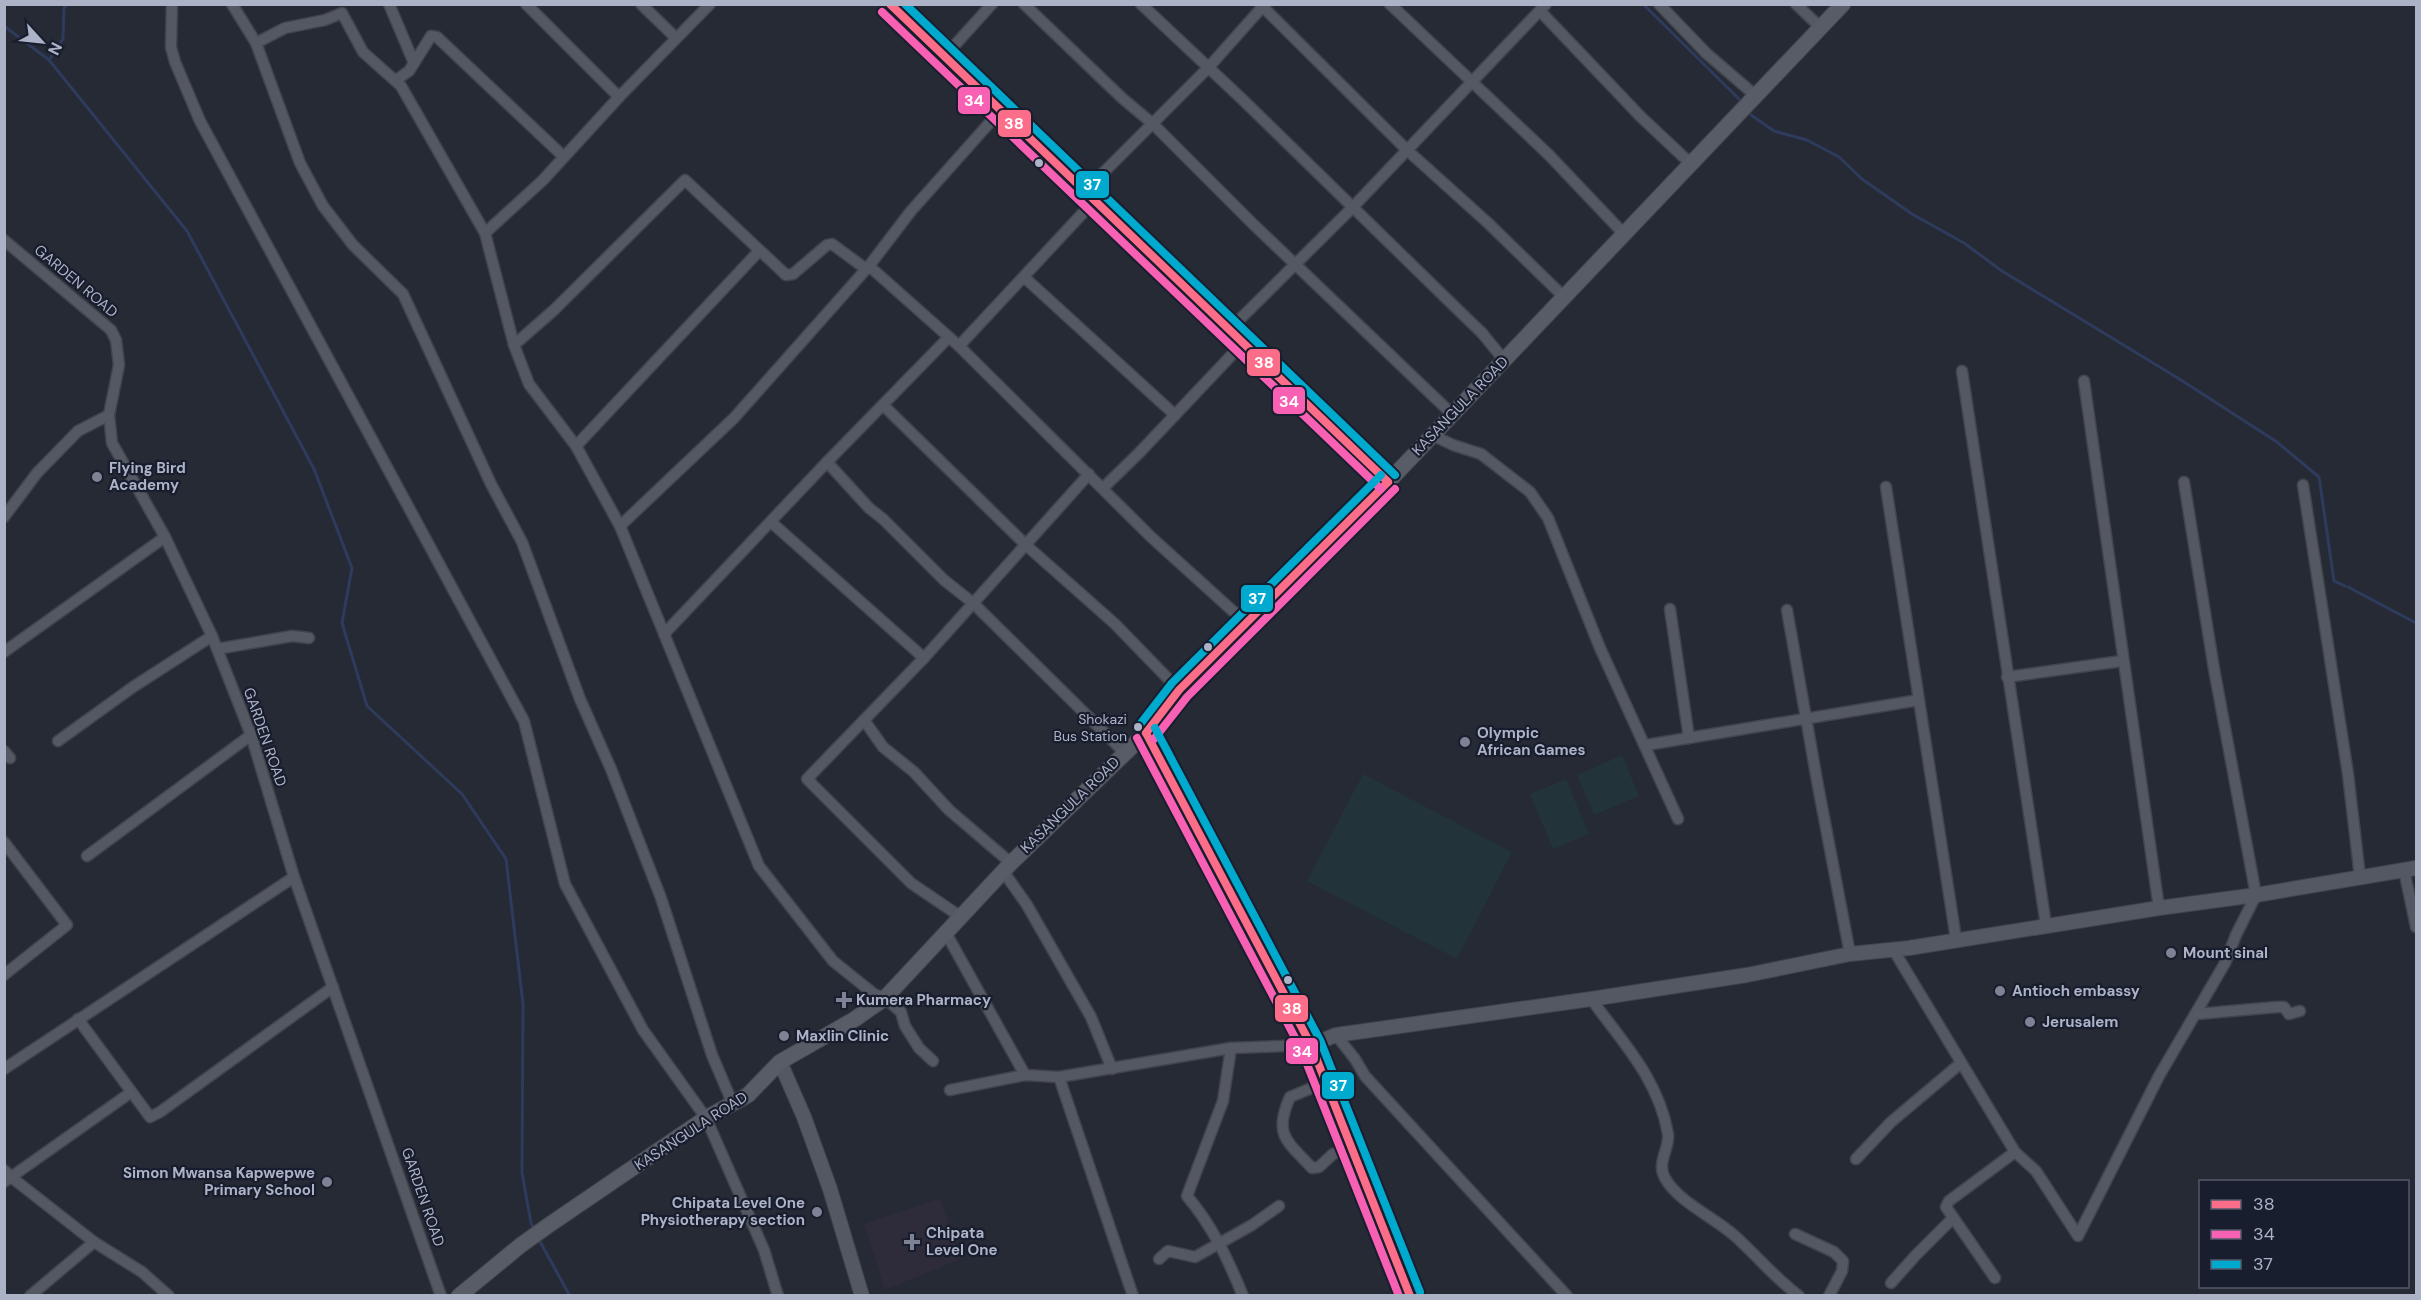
<svg xmlns="http://www.w3.org/2000/svg" width="2421" height="1300" viewBox="0 0 2421 1300" font-family="'DM Sans',sans-serif">
<style>
.medical{fill:#2e2b3a}
.green{fill:#22333a}
.lines{fill:none;stroke-linecap:round;stroke-linejoin:round}
.stream{stroke:#2e3b5d;stroke-width:3}
.minor-casing{stroke:#41444c;stroke-width:13}
.tertiary-casing{stroke:#41444c;stroke-width:16}
.secondary-casing{stroke:#41444c;stroke-width:17}
.minor{stroke:#545862;stroke-width:10}
.tertiary{stroke:#545862;stroke-width:14}
.secondary{stroke:#585c67;stroke-width:15}
.bus-1-casing{stroke:#181e2e;stroke-width:12}
.bus-2-casing{stroke:#181e2e;stroke-width:12}
.bus-3-casing{stroke:#181e2e;stroke-width:12}
.bus-1{stroke:#fb6d88;stroke-width:8}
.bus-2{stroke:#f860b3;stroke-width:8}
.bus-3{stroke:#00a9ce;stroke-width:8}
.bus-dot{fill:#adb3c7;stroke:#181e2e;stroke-width:2}
.poi-dot{fill:#7d8394;stroke:#181e2e;stroke-width:2}
.labels{text-anchor:middle;dominant-baseline:central;stroke-width:4.5;stroke-linejoin:round;paint-order:stroke}
.bus-label{font-size:14px;fill:#adb3c7;stroke:#181e2e;text-anchor:end}
.street-label{font-size:15px;fill:#adb3c7;stroke:#181e2e}
.poi-label{font-size:15px;font-weight:bold;fill:#adb3c7;stroke:#181e2e;text-anchor:start}
.line-badge{stroke:#181e2e;stroke-width:2}
.badge-label{font-size:16px;text-anchor:middle;font-weight:bold;fill:#fff}
</style>
<rect width="100%" height="100%" fill="#252a34"/>
<!-- medical -->
<polygon class="medical" points="940,1198 961,1259 885,1290 864,1224"/>
<!-- green -->
<g class="green">
<polygon points="1622,755 1639,796 1594,815 1577,775"/>
<polygon points="1363,774 1512,852 1457,959 1307,881"/>
<polygon points="1566,779 1589,834 1553,849 1530,794"/>
</g>
<g class="lines">
<!-- stream -->
<g class="stream">
<polyline points="1643,4 1739,99"/>
<polyline points="4,26 49,60 187,231 314,469 352,568 342,623 367,706 462,794 506,859 523,1004 522,1173 531,1223 534,1229"/>
<polyline points="49,60 63,39 64,8 67,4"/>
<polyline points="1751,115 1774,131 1807,140 1839,157 1862,179 1912,214 1964,243 2002,271 2181,380 2277,442 2319,477 2334,581 2345,586"/>
<polyline points="2348,587 2416,623"/>
<polyline points="538,1238 570,1296"/>
</g>
<defs>
<g id="minor">
<polyline points="172,4 171,47 175,62 200,121 524,721 565,884 643,1030 706,1118 764,1250 778,1296"/>
<polyline points="232,4 256,43 300,163 323,206 353,245 403,294 491,484 522,542 580,699 611,769 661,898 712,1055 732,1102"/>
<polyline points="389,4 414,63"/>
<polyline points="526,4 619,97"/>
<polyline points="641,4 676,38"/>
<polyline points="889,4 1313,408 1388,482"/>
<polyline points="1024,4 1122,98 1153,124 1253,224 1452,414"/>
<polyline points="1141,4 1243,100 1454,306 1482,333 1504,360"/>
<polyline points="1260,4 1407,150 1488,223 1564,297"/>
<polyline points="1390,4 1549,155 1624,234"/>
<polyline points="1659,4 1706,53 1756,96"/>
<polyline points="1796,4 1821,28"/>
<polyline points="1540,11 1641,117 1691,164"/>
<polyline points="256,43 285,28 325,20 342,13 363,52 401,86 485,233 514,345 529,384 576,446"/>
<polyline points="944,57 992,4"/>
<polyline points="396,80 409,71 431,36 437,37 563,156"/>
<polyline points="1085,191 1208,68 1265,4"/>
<polyline points="1095,200 959,346 1150,536 1246,623"/>
<polyline points="485,233 543,180 619,97 710,4"/>
<polyline points="4,240 111,330 116,340 119,365 109,415 112,443 165,537 212,636 251,735 294,877 441,1296"/>
<polyline points="759,251 576,446 620,526 759,866 833,961 874,994 885,998 901,1012 905,1026 919,1048 933,1061"/>
<polyline points="869,266 911,211 1001,110"/>
<polyline points="1024,277 1175,415"/>
<polyline points="1230,329 1352,208 1546,4"/>
<polyline points="514,345 554,310 685,180 786,275 793,274 827,245 832,244 866,269"/>
<polyline points="1962,371 2046,925"/>
<polyline points="2084,381 2159,908"/>
<polyline points="883,405 1027,546 1115,624 1179,690"/>
<polyline points="1432,435 1453,445 1481,454 1530,492 1548,518 1600,648 1678,819"/>
<polyline points="827,462 869,508 883,519 944,580 973,603 1124,752"/>
<polyline points="2303,485 2348,774 2360,877"/>
<polyline points="1886,487 1956,939"/>
<polyline points="1103,488 1140,452 1244,342"/>
<polyline points="4,517 37,473 78,431 109,415"/>
<polyline points="771,522 924,658"/>
<polyline points="620,526 734,418 869,266 959,346"/>
<polyline points="1670,609 1689,738"/>
<polyline points="1787,610 1818,786 1850,954"/>
<polyline points="664,634 827,462 949,337"/>
<polyline points="217,649 292,636 309,638"/>
<polyline points="4,652 165,537"/>
<polyline points="2007,677 2122,661"/>
<polyline points="864,720 883,747 914,772 949,810 1011,863"/>
<polyline points="58,741 133,687 212,636"/>
<polyline points="1646,745 1919,700"/>
<polyline points="4,751 10,758"/>
<polyline points="4,842 67,925 4,975"/>
<polyline points="87,856 251,735"/>
<polyline points="2404,870 2416,927"/>
<polyline points="1003,871 1027,905 1091,1017 1112,1069"/>
<polyline points="961,917 911,883 807,779 924,658 1089,474"/>
<polyline points="946,933 1025,1075"/>
<polyline points="1893,949 2015,1152 2036,1171 2078,1236 2159,1076 2225,963 2236,935 2256,895 2214,669 2184,482"/>
<path d="M1591,999c31,42 68,81 77,135 2,14 -12,29 -3,44 12,23 50,40 70,58 22,20 40,42 64,60"/>
<polyline points="2197,1014 2277,1007 2284,1007 2289,1014 2300,1011"/>
<polyline points="78,1019 150,1117 160,1112 333,987"/>
<polyline points="1336,1035 1355,1059 1365,1076 1567,1296"/>
<path d="M1231,1048l-8,53 -36,95c26,31 41,63 56,100"/>
<polyline points="4,1069 294,877"/>
<path d="M1326,1082l-36,15c-17,38 -3,44 22,71l7,-1 14,-13 20,-6"/>
<polyline points="950,1090 1025,1075 1059,1077"/>
<polyline points="1856,1159 1891,1122 1961,1063"/>
<polyline points="4,1170 11,1177 94,1242 142,1272 169,1296"/>
<polyline points="4,1182 130,1093"/>
<polyline points="1795,1234 1834,1252 1843,1261 1842,1271 1829,1296"/>
<polyline points="1159,1259 1168,1251 1195,1257 1252,1225 1279,1206"/>
<polyline points="1995,1278 1946,1207 1949,1201 2015,1152"/>
<polyline points="1891,1283 1915,1256 1953,1218"/>
<polyline points="30,1296 94,1242"/>
<polyline points="1133,1296 1059,1077 1231,1048 1311,1045"/>
</g>
<g id="tertiary">
<polyline points="1146,733 1311,1045 1410,1296"/>
<polyline points="1311,1045 1336,1035 1591,999 1747,975 1850,954 1909,948 2159,908 2256,895 2416,868"/>
<polyline points="780,1062 804,1117 830,1189 862,1296"/>
</g>
<polyline id="secondary" points="459,1296 521,1245 549,1225 706,1118 748,1095 780,1062 855,1019 885,998 1011,863 1146,733 1179,690 1388,482 1843,4"/>
</defs>
<!-- minor casing -->
<use href="#minor" class="minor-casing"/>
<!-- tertiary casing -->
<use href="#tertiary" class="tertiary-casing"/>
<!-- secondary casing -->
<use href="#secondary" class="secondary-casing"/>
<!-- minor -->
<use href="#minor" class="minor"/>
<!-- tertiary -->
<use href="#tertiary" class="tertiary"/>
<!-- secondary -->
<use href="#secondary" class="secondary"/>
<defs>
<g id="bus-1">
<polyline points="890,4 1388,482"/>
<polyline points="1146,733 1311,1045 1410,1296"/>
<polyline points="1146,733 1179,690 1388,482"/>
</g>
<g id="bus-2">
<polyline points="882,12 1381,489"/>
<polyline points="1137,738 1301,1049 1399,1296"/>
<polyline points="1154,739 1187,697 1395,489"/>
</g>
<g id="bus-3">
<polyline points="905,4 1395,475"/>
<polyline points="1138,727 1172,683 1381,475"/>
<polyline points="1155,728 1320,1040 1420,1292"/>
</g>
</defs>
<!-- bus-1 casing -->
<use href="#bus-1" class="bus-1-casing"/>
<!-- bus-2 casing -->
<use href="#bus-2" class="bus-2-casing"/>
<!-- bus-3 casing -->
<use href="#bus-3" class="bus-3-casing"/>
<!-- bus-1 -->
<use href="#bus-1" class="bus-1"/>
<!-- bus-2 -->
<use href="#bus-2" class="bus-2"/>
<!-- bus-3 -->
<use href="#bus-3" class="bus-3"/>
</g>
<!-- markers -->
<g class="bus-dot">
<circle cx="1039" cy="163" r="5"/>
<circle cx="1208" cy="647" r="5"/>
<circle cx="1138" cy="727" r="5"/>
<circle cx="1288" cy="980" r="5"/>
</g>
<g class="poi-dot">
<circle cx="97" cy="477" r="6"/>
<circle cx="1465" cy="742" r="6"/>
<circle cx="2171" cy="953" r="6"/>
<circle cx="2000" cy="991" r="6"/>
<path d="M841 991h6v6h6v6h-6v6h-6v-6h-6v-6h6z"/>
<circle cx="2030" cy="1022" r="6"/>
<circle cx="784" cy="1036" r="6"/>
<circle cx="327" cy="1182" r="6"/>
<circle cx="817" cy="1212" r="6"/>
<path d="M909 1233h6v6h6v6h-6v6h-6v-6h-6v-6h6z"/>
</g>
<g class="labels">
<!-- bus labels -->
<g class="bus-label">
<text x="1127" y="719">Shokazi<tspan x="1127" dy="17">Bus Station</tspan></text>
</g>
<!-- street labels -->
<g class="street-label">
<text transform="translate(76 281) rotate(40)">GARDEN ROAD</text>
<text transform="translate(1460 406) rotate(-46)">KASANGULA ROAD</text>
<text transform="translate(265 737) rotate(71)">GARDEN ROAD</text>
<text transform="translate(1070 805) rotate(-44)">KASANGULA ROAD</text>
<text transform="translate(691 1131) rotate(-33)">KASANGULA ROAD</text>
<text transform="translate(423 1197) rotate(71)">GARDEN ROAD</text>
</g>
<!-- poi labels -->
<g class="poi-label">
<text x="109" y="468">Flying Bird<tspan x="109" dy="17">Academy</tspan></text>
<text x="1477" y="733">Olympic<tspan x="1477" dy="17">African Games</tspan></text>
<text x="2183" y="953">Mount sinal</text>
<text x="2012" y="991">Antioch embassy</text>
<text x="856" y="1000">Kumera Pharmacy</text>
<text x="2042" y="1022">Jerusalem</text>
<text x="796" y="1036">Maxlin Clinic</text>
<text x="315" y="1173" text-anchor="end">Simon Mwansa Kapwepwe<tspan x="315" dy="17">Primary School</tspan></text>
<text x="805" y="1203" text-anchor="end">Chipata Level One<tspan x="805" dy="17">Physiotherapy section</tspan></text>
<text x="926" y="1233">Chipata<tspan x="926" dy="17">Level One</tspan></text>
</g>
</g>
<g class="line-badge">
<rect x="957" y="86" width="34" height="29" rx="6" fill="#f860b3"/>
<rect x="997" y="109" width="35" height="29" rx="6" fill="#fb6d88"/>
<rect x="1075" y="170" width="35" height="29" rx="6" fill="#00a9ce"/>
<rect x="1246" y="348" width="35" height="29" rx="6" fill="#fb6d88"/>
<rect x="1272" y="386" width="34" height="29" rx="6" fill="#f860b3"/>
<rect x="1240" y="584" width="34" height="29" rx="6" fill="#00a9ce"/>
<rect x="1274" y="994" width="35" height="29" rx="6" fill="#fb6d88"/>
<rect x="1285" y="1037" width="34" height="28" rx="6" fill="#f860b3"/>
<rect x="1321" y="1071" width="34" height="29" rx="6" fill="#00a9ce"/>
</g>
<g class="badge-label">
<text x="974" y="106">34</text>
<text x="1014" y="129">38</text>
<text x="1092" y="190">37</text>
<text x="1264" y="368">38</text>
<text x="1289" y="407">34</text>
<text x="1257" y="604">37</text>
<text x="1292" y="1014">38</text>
<text x="1302" y="1057">34</text>
<text x="1338" y="1091">37</text>
</g>
<!-- border -->
<rect width="2421" height="1300" fill="none" stroke="#adb3c7" stroke-width="12"/>
<!-- legend -->
<rect x="2199" y="1180" width="210" height="108" fill="#181e2e" stroke="#545a6b" stroke-width="1.5"/>
<rect x="2211" y="1200" width="30" height="9" fill="#fb6d88" stroke="#545a6b" stroke-width="1.5"/>
<text x="2253" y="1210" font-size="18" fill="#adb3c7">38</text>
<rect x="2211" y="1230" width="30" height="9" fill="#f860b3" stroke="#545a6b" stroke-width="1.5"/>
<text x="2253" y="1240" font-size="18" fill="#adb3c7">34</text>
<rect x="2211" y="1260" width="30" height="9" fill="#00a9ce" stroke="#545a6b" stroke-width="1.5"/>
<text x="2253" y="1270" font-size="18" fill="#adb3c7">37</text>
<!-- north arrow -->
<g transform="translate(42 42) rotate(117)" stroke="#181e2e" stroke-width="4.5" paint-order="stroke">
<path d="M0-4.5L10 22L0 15L-10 22Z" fill="#adb3c7"/>
<text y="-9" font-size="16" font-weight="bold" text-anchor="middle" fill="#adb3c7">N</text>
</g>
</svg>
